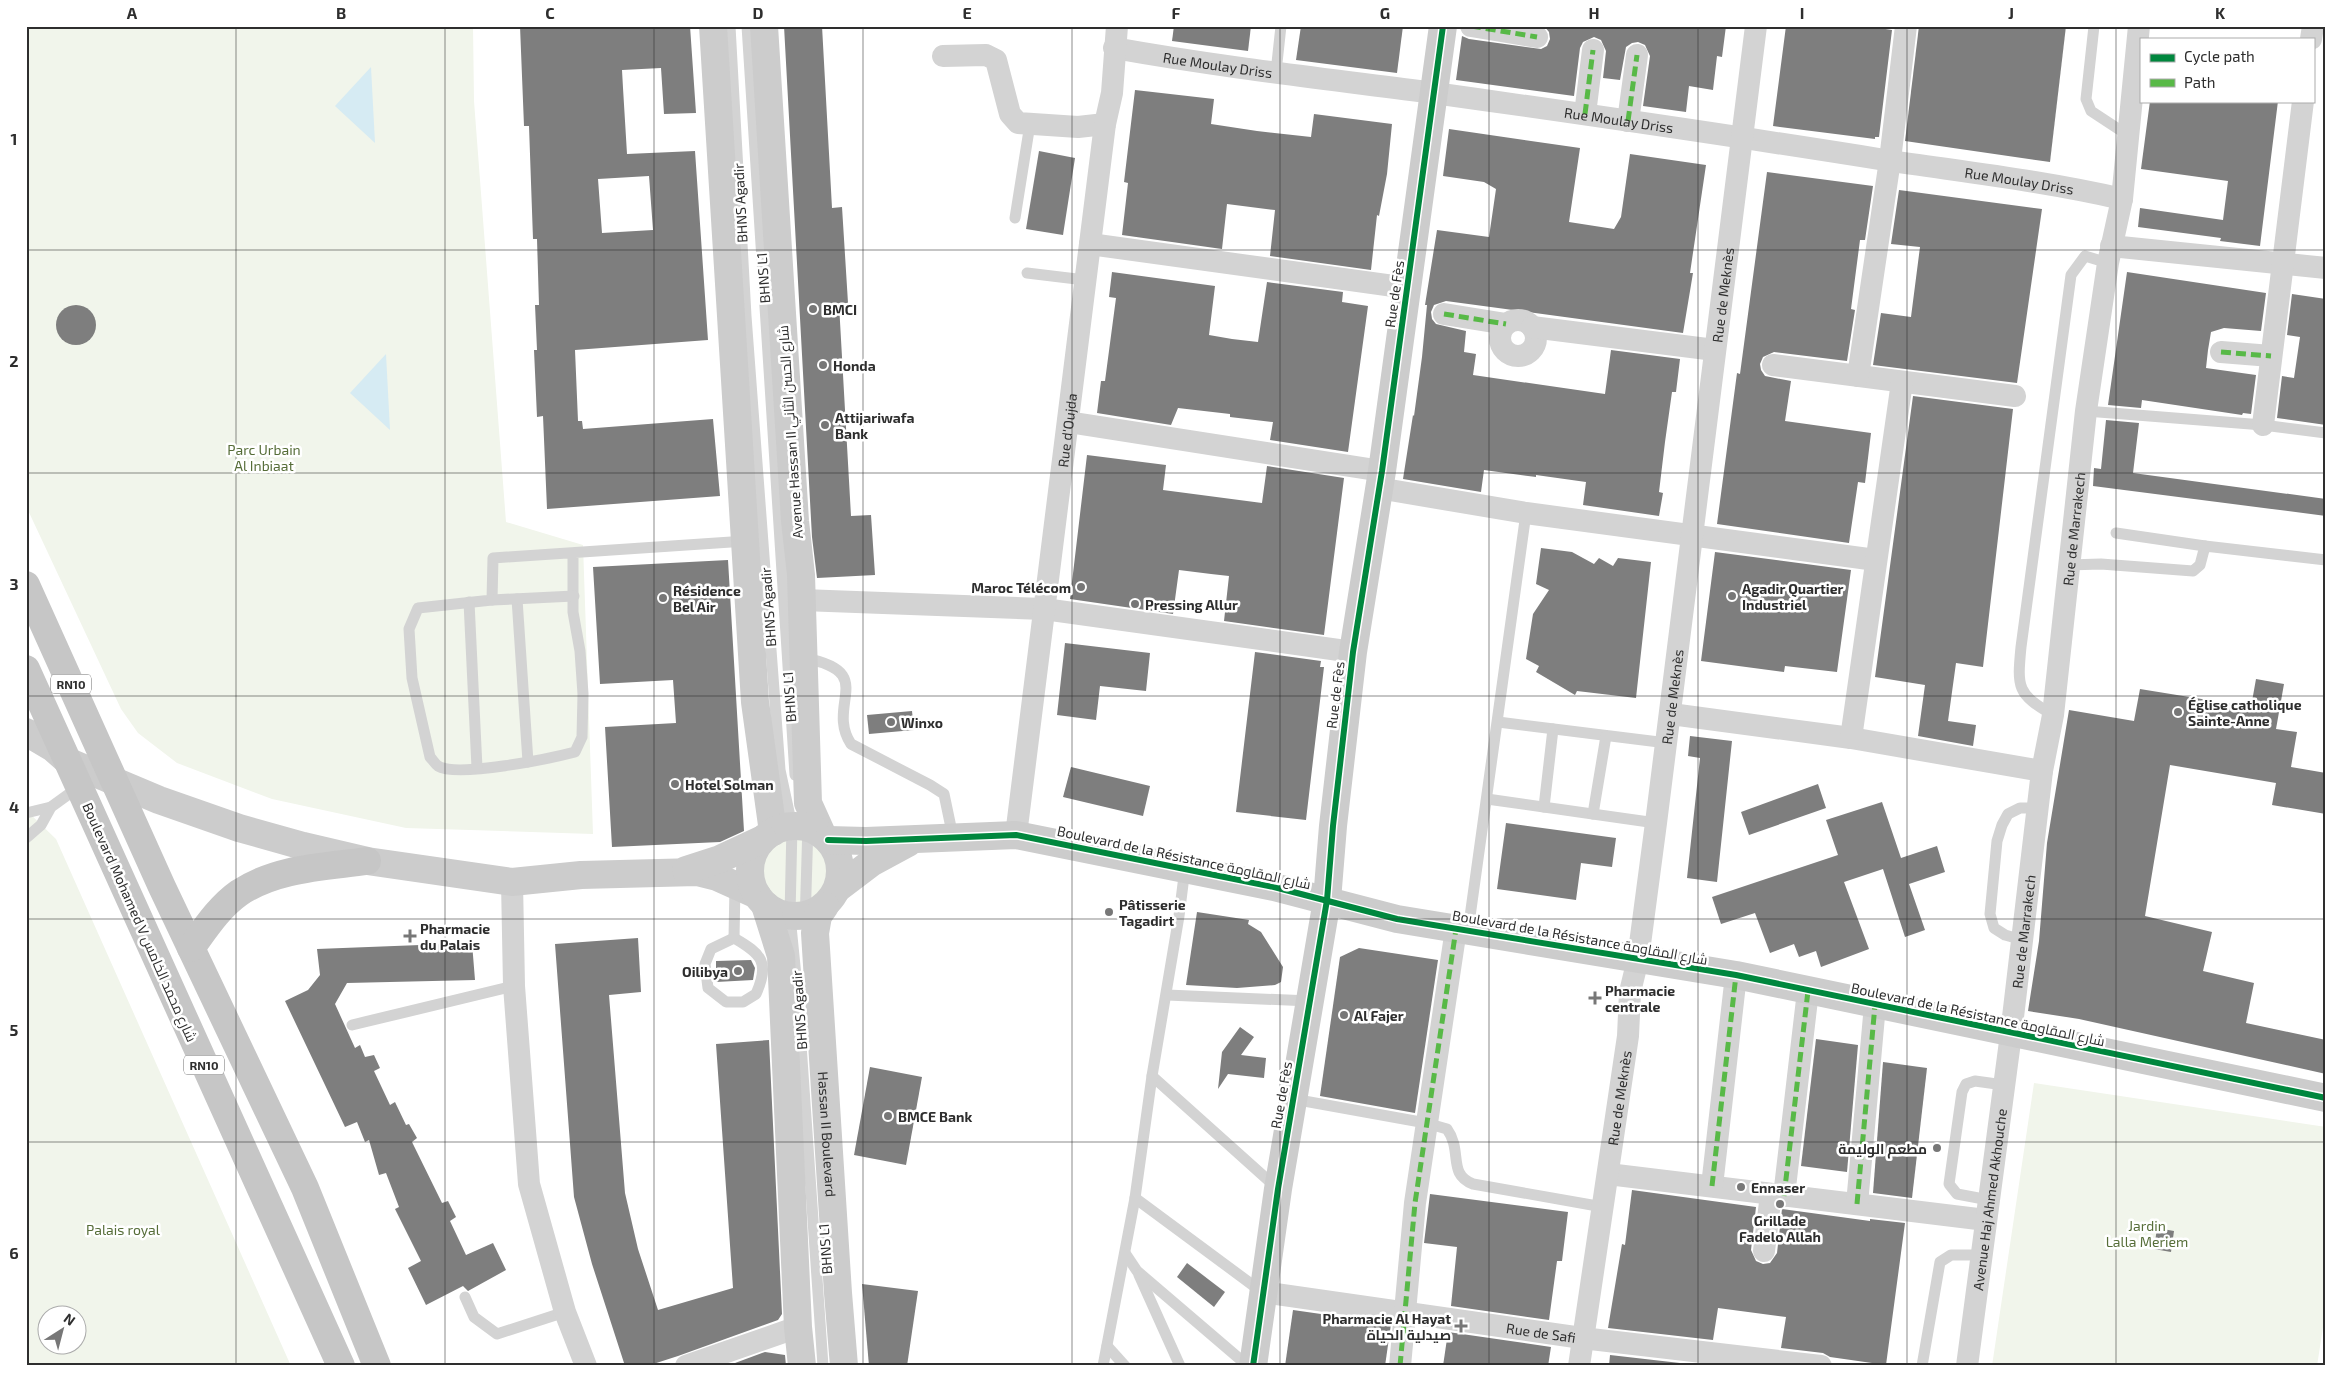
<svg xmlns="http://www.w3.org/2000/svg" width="2352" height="1392" viewBox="0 0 2352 1392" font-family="'Exo 2',Cairo,sans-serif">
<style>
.green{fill:#f1f5eb;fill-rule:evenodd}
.water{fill:#d6ebf3}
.building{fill:#7e7e7e;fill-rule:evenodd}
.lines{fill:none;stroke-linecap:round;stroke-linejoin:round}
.lane{stroke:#d3d3d3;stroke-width:11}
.street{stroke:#d3d3d3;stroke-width:22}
.secondary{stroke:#ccc;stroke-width:28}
.primary{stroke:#c6c6c6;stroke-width:28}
.quiet{stroke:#58b947;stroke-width:5;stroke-dasharray:10 5;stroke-linecap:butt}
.cycleway-casing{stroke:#fff;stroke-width:9}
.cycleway{stroke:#00873e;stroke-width:6}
.grid{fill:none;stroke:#2e2e2e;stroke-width:1;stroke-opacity:0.55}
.poi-dot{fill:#777;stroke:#fff;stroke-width:2}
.labels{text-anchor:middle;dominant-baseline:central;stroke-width:5;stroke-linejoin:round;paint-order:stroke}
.shield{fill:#fff;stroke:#6d6d6d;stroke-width:1}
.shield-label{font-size:12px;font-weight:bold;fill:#2e2e2e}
.street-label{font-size:14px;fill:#2e2e2e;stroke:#fff}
.poi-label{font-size:14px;font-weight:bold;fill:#2e2e2e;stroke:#fff;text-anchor:start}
.park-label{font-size:14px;fill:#566d38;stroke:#fff}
.neatline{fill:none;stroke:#2e2e2e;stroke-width:2}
.grid-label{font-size:16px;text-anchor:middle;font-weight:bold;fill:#2e2e2e}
</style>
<rect width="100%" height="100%" fill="#fff"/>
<!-- green -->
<g class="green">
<polygon points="26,26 473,26 474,101 506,522 583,545 593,834 406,828 272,799 177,763 138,733 121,709 26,506"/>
<path d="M26,810l30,29 235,527h-265zM48,1314h30v30h-30z"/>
<circle cx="796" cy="871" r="36"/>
<polygon points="2034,1083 2326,1127 2326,1308 2317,1366 1992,1366"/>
</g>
<!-- water -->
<g class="water">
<polygon points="371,67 375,143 335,106"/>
<polygon points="386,354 390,430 350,393"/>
</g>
<!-- building -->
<g class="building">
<path d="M520,26h170l6,87 -32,1 -3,-46 -39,2 1,18 4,66 68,-3 13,189 -133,10 3,71h4l1,8 130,-10 7,77 -173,13 -4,-93 -6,1 -3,-67h3l-2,-45h4l-2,-66h-4l-4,-113h-5zM649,176l4,54 -51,3 -4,-54z"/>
<polygon points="784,26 822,26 832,208 842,207 848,303 839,304 851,516 871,515 875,575 817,578 812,537"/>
<polygon points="1174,26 1251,26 1248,51 1172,41"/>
<polygon points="1301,26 1403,26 1397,73 1296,60"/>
<polygon points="1544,26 1726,26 1722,57 1717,56 1713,90 1689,86 1686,112 1643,106 1650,56 1645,45 1638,42 1632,43 1626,47 1620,80 1603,78 1606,51 1601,40 1594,37 1583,42 1580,48 1574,96 1456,80 1462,36 1469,39 1541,49 1547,46 1550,39 1549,32"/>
<polygon points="1786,26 1866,26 1892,30 1879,137 1875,137 1875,139 1773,126"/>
<polygon points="1919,26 2066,26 2050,162 1905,141"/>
<polygon points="1135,90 1214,99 1211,124 1257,131 1311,137 1314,114 1392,124 1387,174 1379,216 1377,215 1371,270 1270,256 1275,210 1227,204 1222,249 1122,235 1128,183 1124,182"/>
<polygon points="2150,101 2278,101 2260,246 2220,241 2221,238 2138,227 2140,208 2223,220 2228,181 2141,169"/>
<polygon points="1449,129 1580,148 1569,222 1614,229 1621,217 1630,154 1706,165 1690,273 1693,273 1683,333 1446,301 1434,305 1431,312 1432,319 1436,324 1466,331 1464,352 1476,354 1473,375 1605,394 1611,350 1680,359 1676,392 1672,392 1665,442 1659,492 1663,493 1659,516 1583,505 1586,482 1536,475 1536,477 1484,470 1481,492 1403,479 1413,415 1414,416 1422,357 1427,305 1425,305 1437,230 1489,237 1496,189 1484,182 1443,176"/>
<polygon points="1039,151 1075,158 1063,235 1026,229"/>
<polygon points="1767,172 1873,186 1865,240 1860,240 1851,309 1855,310 1847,361 1774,352 1763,357 1760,364 1761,370 1765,376 1791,381 1785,421 1871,433 1865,483 1858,482 1849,543 1717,524 1737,373 1740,374"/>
<polygon points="1899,190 2042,209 2017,383 1873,365 1881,313 1911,317 1920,247 1891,244"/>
<polygon points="1112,272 1215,286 1209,335 1232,339 1258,342 1267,282 1343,292 1342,302 1368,306 1348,452 1270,440 1273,422 1230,417 1230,414 1178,408 1171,425 1097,413 1101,381 1105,381 1116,298 1109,297"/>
<polygon points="2127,272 2266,293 2261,331 2224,328 2211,332 2208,350 2206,368 2256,375 2251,414 2243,413 2242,415 2142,400 2141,408 2108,405"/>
<polygon points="2292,294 2326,299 2326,425 2277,418 2282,376 2294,378 2300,337 2287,335"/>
<circle cx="76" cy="325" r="20"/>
<polygon points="1913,396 2013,409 1983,667 1956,663 1948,721 1976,725 1973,746 1918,736 1925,685 1875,677"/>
<polygon points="2106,420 2139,423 2133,473 2326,499 2326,516 2093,486 2094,468 2101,469"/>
<polygon points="1087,455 1166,465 1163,490 1262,503 1267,466 1344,478 1324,635 1224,621 1229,576 1211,574 1179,570 1173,614 1070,599"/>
<polygon points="1541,548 1572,552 1594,564 1599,558 1613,566 1618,558 1651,562 1636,698 1577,691 1575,695 1536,672 1539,666 1526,659 1533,614 1549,590 1536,584"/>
<polygon points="1715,552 1851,570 1837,672 1785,666 1784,672 1701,661"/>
<polygon points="728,560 744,831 720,842 612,847 605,727 676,723 673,680 600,684 593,567"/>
<polygon points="1065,643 1150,653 1146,691 1100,686 1096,720 1057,715"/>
<polygon points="1255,652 1321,661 1320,667 1324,667 1306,820 1236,812"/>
<polygon points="2256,679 2284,684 2276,729 2297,732 2291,767 2326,773 2326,814 2272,805 2276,783 2170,765 2145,916 2212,932 2203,971 2254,983 2246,1023 2326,1040 2326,1074 2079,1019 2028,1011 2039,941 2047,843 2069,710 2134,721 2140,689 2251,707"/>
<polygon points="912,711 914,730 869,734 867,715"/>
<polygon points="1690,736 1732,741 1717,882 1687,878 1700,758 1688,756"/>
<polygon points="1071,767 1150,786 1143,816 1063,797"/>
<polygon points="1818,784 1826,808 1749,835 1741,812"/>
<polygon points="1882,802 1901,858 1937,846 1945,872 1909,884 1925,930 1905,937 1883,869 1844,882 1869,949 1821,967 1816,951 1799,957 1794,944 1770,953 1755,913 1721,924 1712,897 1838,855 1826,820"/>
<polygon points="1506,823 1616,838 1612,867 1581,863 1576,900 1497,889"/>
<polygon points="1197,912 1249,920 1248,924 1261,932 1283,967 1281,982 1275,985 1237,988 1186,985"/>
<polygon points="638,938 641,992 609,995 625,1193 638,1249 658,1310 733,1288 716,1044 769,1040 782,1314 778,1320 678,1356 647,1366 625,1366 592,1264 574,1197 555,944"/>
<polygon points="472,943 475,980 347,983 335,1004 355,1048 360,1045 365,1057 374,1055 380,1068 374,1071 390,1105 395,1102 406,1125 409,1124 417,1138 412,1142 442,1203 448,1201 456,1217 450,1221 466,1255 493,1243 506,1270 468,1291 463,1286 426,1305 408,1268 421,1261 395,1209 399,1207 386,1173 379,1175 369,1140 365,1142 357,1122 345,1127 285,1001 308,990 320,975 317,949"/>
<polygon points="1359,948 1438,960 1415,1113 1320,1096 1340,957"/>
<polygon points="751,960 755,968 753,980 716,982 716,961"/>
<polygon points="1240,1027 1254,1037 1241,1055 1266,1058 1264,1078 1228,1074 1218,1089 1222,1052"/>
<polygon points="1816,1039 1858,1045 1847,1172 1801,1166"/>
<polygon points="1883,1062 1927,1068 1912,1198 1873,1193"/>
<polygon points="870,1067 922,1077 906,1165 854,1155"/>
<polygon points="1632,1190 1756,1207 1751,1250 1756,1261 1763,1264 1770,1263 1777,1253 1782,1209 1870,1221 1870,1219 1905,1223 1886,1365 1830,1357 1823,1353 1781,1348 1786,1317 1718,1308 1713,1340 1608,1328 1622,1244 1625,1245"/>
<polygon points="1430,1194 1568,1212 1562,1261 1557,1261 1549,1320 1451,1306 1457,1247 1424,1243"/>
<polygon points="2157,1228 2174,1231 2171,1252 2154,1249"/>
<polygon points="1187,1263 1225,1292 1214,1307 1177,1277"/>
<polygon points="862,1284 918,1291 907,1366 869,1366"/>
<polygon points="1293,1310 1391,1324 1385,1366 1285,1366"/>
<polygon points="1448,1332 1551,1347 1548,1366 1443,1366"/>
<polygon points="765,1352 785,1355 786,1366 727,1366"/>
<polygon points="1610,1355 1706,1366 1609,1366"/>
</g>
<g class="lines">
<!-- lane -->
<g class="lane">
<polyline points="730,26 746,316 780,770 792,826 790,916 797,986 823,1366"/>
<polyline points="747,26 795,775"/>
<polyline points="2094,26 2086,99 2091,111 2129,136"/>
<polyline points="1276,72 1281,26"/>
<polyline points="1015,218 1030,124"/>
<polyline points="1027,273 1085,280"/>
<polyline points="2086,411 2263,425 2326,433"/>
<polyline points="2116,533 2205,546"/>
<path d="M573,554v58l7,39 3,43 -1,43 -7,15c-23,6 -118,26 -137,14 -3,-2 -5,-6 -8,-9l-18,-79 -3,-49 9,-21 74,-8 1,-42 253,-17"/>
<polyline points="2068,565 2101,564 2193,571 2200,565 2205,546 2326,560"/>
<polyline points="517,599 528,762"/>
<polyline points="492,600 574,596"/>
<polyline points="469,602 477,768"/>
<path d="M804,658c75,14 21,46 47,86l79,41 14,9 9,43"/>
<path d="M2053,715c-36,-21 -36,-27 -32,-68l50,-372 14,-19 23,7"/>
<polyline points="1498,722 1667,743"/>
<polyline points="1487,799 1656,823"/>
<polyline points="1544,807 1553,729"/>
<polyline points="26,813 51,807"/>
<polyline points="1593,814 1606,736"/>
<polyline points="26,838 41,825 51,807 80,786"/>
<polyline points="805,925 808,824"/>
<polyline points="1468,931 1526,513"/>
<path d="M734,938c28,16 36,25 22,56l-13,8h-17l-18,-14 -3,-24 6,-15z"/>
<polyline points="734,938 735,886"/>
<polyline points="2023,940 2005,935 1994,928 1990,914 1997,841 2002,825 2008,814 2020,808 2038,808"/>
<polyline points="1167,995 1310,1001"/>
<polyline points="352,1025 514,986"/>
<polyline points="1152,1076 1277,1188"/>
<path d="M1293,1099l133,24 21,6c16,22 0,45 26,55l130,23"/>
<polyline points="1135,1198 1262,1292"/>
<polyline points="1989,1200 1957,1194 1949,1184 1962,1092 1966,1084 1975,1081 2004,1085"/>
<polyline points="1125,1253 1137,1271 1248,1366"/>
<polyline points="1139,1275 1180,1366"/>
<polyline points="465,1297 474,1317 497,1334 565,1312"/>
<polyline points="1107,1346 1125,1366"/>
<polyline points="1103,1366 1135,1198 1152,1076 1179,916 1185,868"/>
<polyline points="1922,1366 1940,1262 1951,1255 1981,1255"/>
</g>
<!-- street -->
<g class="street">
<polyline points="1471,26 1537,37"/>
<polyline points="2311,39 2313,26"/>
<path id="s1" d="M1114,48c106,19 213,31 320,45 150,21 301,43 451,67 79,12 159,21 237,39"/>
<polyline points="943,56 986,55 996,60 1010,114 1018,123 1078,127 1105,124"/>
<polyline points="1585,114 1593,50"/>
<polyline points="1628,121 1637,55"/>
<polyline points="1090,244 1408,288"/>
<polyline points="2111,246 2326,268"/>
<polyline points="1444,314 1506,324"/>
<circle cx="1518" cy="338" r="18"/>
<polyline points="1532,327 1715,350"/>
<polyline points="2221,352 2271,356"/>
<polyline points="1773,365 2015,396"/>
<polyline points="1858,376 1890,160 1906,26"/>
<polyline points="1068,422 1382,471"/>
<polyline points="2263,425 2303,101"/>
<polyline points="1378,488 1526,513 1876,560"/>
<polyline points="802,600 1044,609 1353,652"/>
<polyline points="1671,714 1851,738 2042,771"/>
<polyline points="1851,738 1902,382"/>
<path id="s2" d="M1016,835l89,-711 7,-31 5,-67"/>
<polyline points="512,882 514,986 529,1184 565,1312 586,1366"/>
<polyline points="1608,1174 1986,1220"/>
<polyline points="1712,1186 1736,975"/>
<polyline points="1784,1196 1808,991"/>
<polyline points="1857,1204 1875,1005"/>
<polyline points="1764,1251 1771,1194"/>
<path id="s3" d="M1262,1292l320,46 239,28"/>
<polyline points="686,1366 798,1327"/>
<polyline points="1400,1366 1415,1203 1456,929"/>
<path id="s4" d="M1579,1366l49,-330 2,-44 8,-33 18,-136 100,-797"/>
<path id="s5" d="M1967,1366l44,-332 31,-263 11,-56 33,-304 22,-148 14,-64 17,-173"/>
</g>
<!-- secondary -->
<g class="secondary">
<polyline points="713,26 755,702 773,832"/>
<polyline points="764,26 795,521 801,575 808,803 822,834"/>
<polyline points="26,732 53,748 69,762 159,800 239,828 303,846 367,861 512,882 581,875 697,872 717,877 757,895"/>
<circle cx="795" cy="871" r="45"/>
<polyline points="828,840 866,841 1016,835 1274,887 1397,919 1736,975 2326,1098"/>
<polyline points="686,870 720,859 763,839"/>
<polyline points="838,888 871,863 908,843"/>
<polyline points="765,905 781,956 798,1327 802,1366"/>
<path id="s6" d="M825,906l-7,10 -3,17 23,360 6,73"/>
<polyline points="1253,1366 1278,1189 1327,900 1333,826 1353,652 1382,471 1443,26"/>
</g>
<!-- primary -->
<g class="primary">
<polyline points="26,585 162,887 305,1188 377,1366"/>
<polyline points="26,669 341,1366"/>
<path d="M191,948c14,-19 28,-41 48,-55 37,-25 84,-26 128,-32"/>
</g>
<!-- quiet -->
<g class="quiet">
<polyline points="1471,26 1537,37"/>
<polyline points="1585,114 1593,50"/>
<polyline points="1628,121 1637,55"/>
<polyline points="1444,314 1506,324"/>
<polyline points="2221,352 2271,356"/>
<polyline points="1712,1186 1736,975"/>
<polyline points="1784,1196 1808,991"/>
<polyline points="1857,1204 1875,1005"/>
<polyline points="1400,1366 1415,1203 1456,929"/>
</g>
<defs>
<g id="cycleway">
<polyline points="828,840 866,841 1016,835 1274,887 1397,919 1736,975 2326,1098"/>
<polyline points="1253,1366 1278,1189 1327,900 1333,826 1353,652 1382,471 1443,26"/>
</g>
</defs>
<!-- cycleway casing -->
<use href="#cycleway" class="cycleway-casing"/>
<!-- cycleway -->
<use href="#cycleway" class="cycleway"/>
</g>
<!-- grid -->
<path class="grid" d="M236,26v1340M445,26v1340M654,26v1340M863,26v1340M1072,26v1340M1280,26v1340M1489,26v1340M1698,26v1340M1907,26v1340M2116,26v1340M26,250h2300M26,473h2300M26,696h2300M26,919h2300M26,1142h2300"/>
<!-- markers -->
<g class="poi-dot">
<circle cx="813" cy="309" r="5"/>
<circle cx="823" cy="365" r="5"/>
<circle cx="825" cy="425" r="5"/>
<circle cx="1081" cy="587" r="5"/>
<circle cx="1732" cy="596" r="5"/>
<circle cx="663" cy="598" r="5"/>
<circle cx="1135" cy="604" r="5"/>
<circle cx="2178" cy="712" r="5"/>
<circle cx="891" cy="722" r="5"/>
<circle cx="675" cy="784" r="5"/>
<circle cx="1109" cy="912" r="5"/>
<path d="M407.5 928.5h5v5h5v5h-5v5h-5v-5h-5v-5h5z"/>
<circle cx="738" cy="971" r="5"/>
<path d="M1592.5 990.5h5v5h5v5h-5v5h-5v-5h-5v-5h5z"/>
<circle cx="1344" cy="1015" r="5"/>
<circle cx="888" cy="1116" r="5"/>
<circle cx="1937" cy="1148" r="5"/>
<circle cx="1741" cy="1187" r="5"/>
<circle cx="1780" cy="1204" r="5"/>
<path d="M1458.5 1318.5h5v5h5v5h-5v5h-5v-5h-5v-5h5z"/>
</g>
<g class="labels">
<!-- shield labels -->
<g class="shield">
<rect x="51" y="674.5" width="40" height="19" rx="4"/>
<rect x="184" y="1055.5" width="40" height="19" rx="4"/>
</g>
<g class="shield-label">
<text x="71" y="684">RN10</text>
<text x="204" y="1065">RN10</text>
</g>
<!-- street labels -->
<g class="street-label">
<text stroke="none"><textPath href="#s1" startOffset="105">Rue Moulay Driss</textPath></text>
<text stroke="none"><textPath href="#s1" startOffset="510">Rue Moulay Driss</textPath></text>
<text stroke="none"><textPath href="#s1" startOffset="915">Rue Moulay Driss</textPath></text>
<text transform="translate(740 203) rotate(-93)">BHNS Agadir</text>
<text transform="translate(763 278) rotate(-94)">BHNS L1</text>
<text transform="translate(1394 294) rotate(-82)">Rue de Fès</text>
<text stroke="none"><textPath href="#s4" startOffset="1081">Rue de Meknès</textPath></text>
<text stroke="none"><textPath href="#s2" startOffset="408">Rue d'Oujda</textPath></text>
<text transform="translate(790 432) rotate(-94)">Avenue Hassan II شارع الحسن الثاني</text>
<text stroke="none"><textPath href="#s5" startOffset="844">Rue de Marrakech</textPath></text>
<text transform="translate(768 607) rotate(-94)">BHNS Agadir</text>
<text transform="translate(1335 695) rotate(-83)">Rue de Fès</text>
<text transform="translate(789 697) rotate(-94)">BHNS L1</text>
<text stroke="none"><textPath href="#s4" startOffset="676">Rue de Meknès</textPath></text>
<text transform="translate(1184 857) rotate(12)">Boulevard de la Résistance شارع المقاومة</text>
<text transform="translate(140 922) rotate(66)">Boulevard Mohamed V شارع محمد الخامس</text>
<text stroke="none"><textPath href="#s5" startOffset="438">Rue de Marrakech</textPath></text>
<text transform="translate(1580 937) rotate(10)">Boulevard de la Résistance شارع المقاومة</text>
<text transform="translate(799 1010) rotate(-94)">BHNS Agadir</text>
<text transform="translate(1978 1014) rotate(12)">Boulevard de la Résistance شارع المقاومة</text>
<text transform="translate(1281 1095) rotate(-80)">Rue de Fès</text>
<text stroke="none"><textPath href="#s4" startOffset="271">Rue de Meknès</textPath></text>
<text stroke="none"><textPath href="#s6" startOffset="231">Hassan II Boulevard</textPath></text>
<text stroke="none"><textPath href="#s5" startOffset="168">Avenue Haj Ahmed Akhouche</textPath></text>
<text transform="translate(825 1249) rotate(-94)">BHNS L1</text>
<text stroke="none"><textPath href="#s3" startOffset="282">Rue de Safi</textPath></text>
</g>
<!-- poi labels -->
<g class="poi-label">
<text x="823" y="309">BMCI</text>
<text x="833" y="365">Honda</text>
<text x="835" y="417">Attijariwafa<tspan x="835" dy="16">Bank</tspan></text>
<text x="1071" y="587" text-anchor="end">Maroc Télécom</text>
<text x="1742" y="588">Agadir Quartier<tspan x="1742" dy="16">Industriel</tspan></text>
<text x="673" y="590">Résidence<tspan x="673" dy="16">Bel Air</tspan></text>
<text x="1145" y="604">Pressing Allur</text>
<text x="2188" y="704">Église catholique<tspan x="2188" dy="16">Sainte-Anne</tspan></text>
<text x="901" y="722">Winxo</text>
<text x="685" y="784">Hotel Solman</text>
<text x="1119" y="904">Pâtisserie<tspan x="1119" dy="16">Tagadirt</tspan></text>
<text x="420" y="928">Pharmacie<tspan x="420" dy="16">du Palais</tspan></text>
<text x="728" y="971" text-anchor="end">Oilibya</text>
<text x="1605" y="990">Pharmacie<tspan x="1605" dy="16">centrale</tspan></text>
<text x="1354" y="1015">Al Fajer</text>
<text x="898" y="1116">BMCE Bank</text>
<text x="1927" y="1148" text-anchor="end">مطعم الوليمة</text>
<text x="1751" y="1187">Ennaser</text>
<text x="1780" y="1220" text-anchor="middle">Grillade<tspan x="1780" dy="16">Fadelo Allah</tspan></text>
<text x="1451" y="1318" text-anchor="end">Pharmacie Al Hayat<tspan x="1451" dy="16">صيدلية الحياة</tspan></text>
</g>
<!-- park labels -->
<g class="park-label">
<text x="264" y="449">Parc Urbain<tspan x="264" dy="16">Al Inbiaat</tspan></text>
<text x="2147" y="1225">Jardin<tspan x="2147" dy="16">Lalla Meriem</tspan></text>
<text x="123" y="1229">Palais royal</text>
</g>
</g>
<!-- border -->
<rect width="2352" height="1392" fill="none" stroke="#ffffff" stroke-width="55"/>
<!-- legend -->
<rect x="2140" y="38" width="175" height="65" fill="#ffffff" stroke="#ababab"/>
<rect x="2150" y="54" width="25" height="8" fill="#00873e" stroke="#ababab"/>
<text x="2184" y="62" font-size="15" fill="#2e2e2e">Cycle path</text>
<rect x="2150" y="79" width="25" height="8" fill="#58b947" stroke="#ababab"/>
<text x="2184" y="88" font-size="15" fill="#2e2e2e">Path</text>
<!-- north arrow -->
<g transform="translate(62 1330) rotate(36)"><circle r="24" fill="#ffffff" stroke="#ababab"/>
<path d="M0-4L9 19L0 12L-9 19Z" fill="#777777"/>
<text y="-8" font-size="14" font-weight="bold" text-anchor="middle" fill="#2e2e2e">N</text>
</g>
<rect x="28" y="28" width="2296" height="1336" class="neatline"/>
<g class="grid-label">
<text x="132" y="19">A</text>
<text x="341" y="19">B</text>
<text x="550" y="19">C</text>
<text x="758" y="19">D</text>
<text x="967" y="19">E</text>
<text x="1176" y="19">F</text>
<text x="1385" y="19">G</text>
<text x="1594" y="19">H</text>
<text x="1802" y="19">I</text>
<text x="2011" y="19">J</text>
<text x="2220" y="19">K</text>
<text x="14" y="145">1</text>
<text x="14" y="367">2</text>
<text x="14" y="590">3</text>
<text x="14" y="813">4</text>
<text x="14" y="1036">5</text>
<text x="14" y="1259">6</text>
</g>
</svg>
